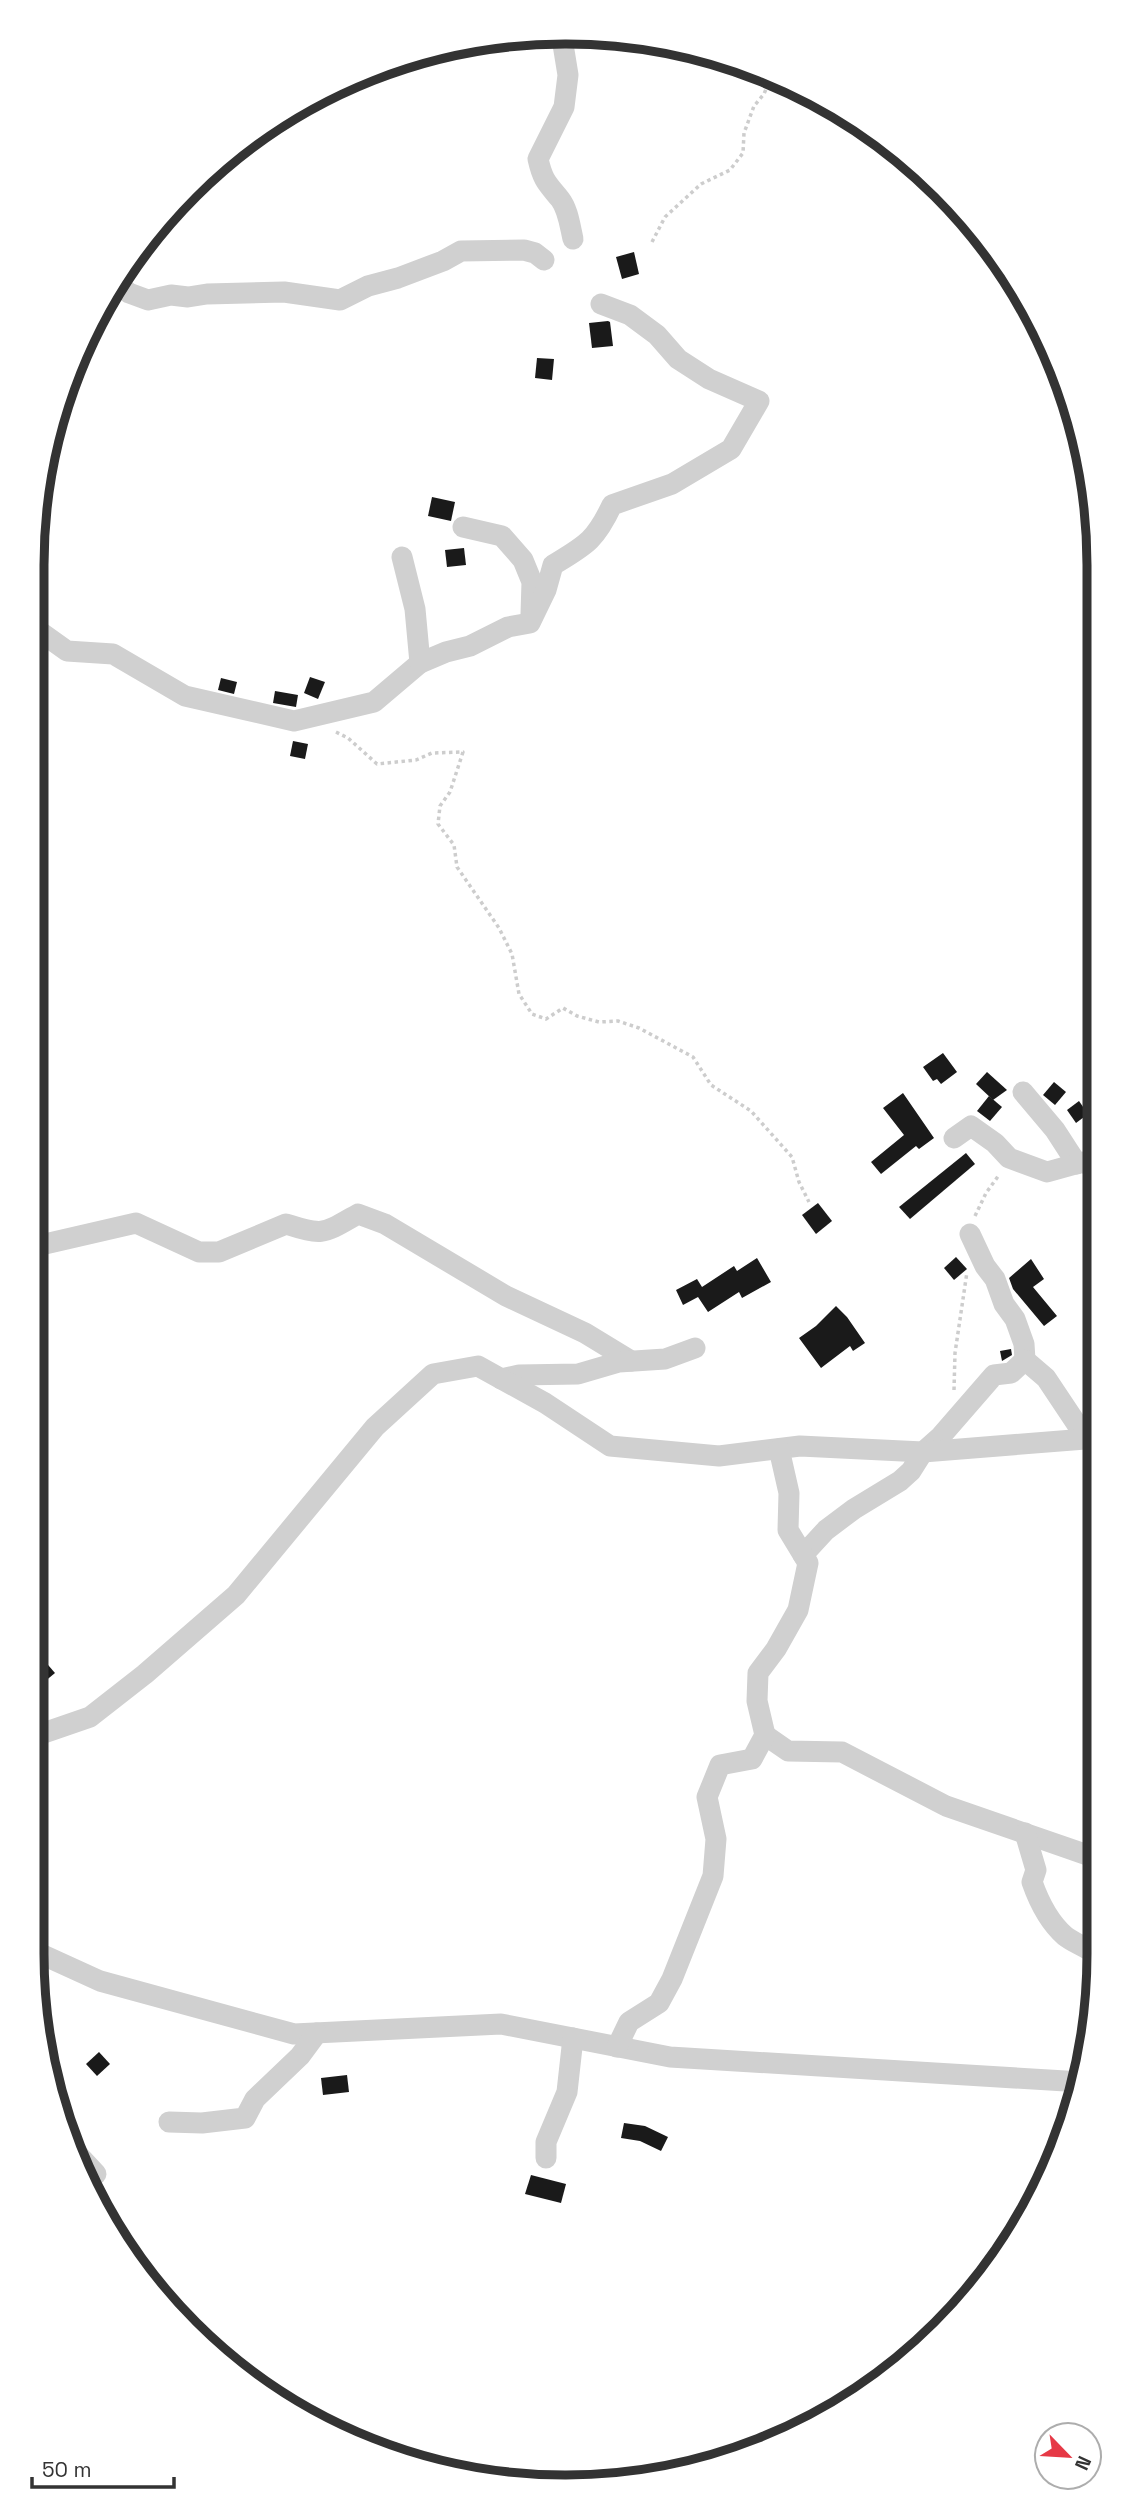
<svg xmlns="http://www.w3.org/2000/svg" width="1131" height="2519" viewBox="0 0 1131 2519" font-family="'Space Grotesk',sans-serif">
<style>
.building{fill:#1a1a1a}
.lines{fill:none;stroke-linecap:round;stroke-linejoin:round}
.path{stroke:#cdcdcd;stroke-width:3.5;stroke-dasharray:3.5 3.5;stroke-linecap:butt}
.minor{stroke:#d0d0d0;stroke-width:21}
.rim{fill:none;stroke:#333;stroke-width:9}
</style>
<rect width="100%" height="100%" fill="#fff"/>
<!-- building -->
<g class="building">
<polygon points="634,252 639,274 622,279 616,257"/>
<polygon points="608,321 610,322 613,346 592,348 589,323"/>
<polygon points="537,358 554,359 552,380 535,378"/>
<polygon points="432,497 455,502 451,521 428,516"/>
<polygon points="464,548 466,565 447,567 445,550"/>
<polygon points="310,677 325,682 318,699 304,693"/>
<polygon points="221,678 237,682 234,694 218,690"/>
<polygon points="275,691 298,695 296,707 273,703"/>
<polygon points="293,741 308,744 305,759 290,756"/>
<polygon points="943,1053 957,1072 941,1084 937,1079 933,1081 923,1067"/>
<polygon points="987,1072 1007,1090 993,1100 976,1084"/>
<polygon points="1054,1082 1066,1092 1055,1105 1043,1095"/>
<polygon points="903,1093 934,1138 919,1149 916,1146 881,1174 871,1162 904,1135 883,1108"/>
<polygon points="989,1096 1002,1107 990,1121 977,1111"/>
<polygon points="1079,1101 1088,1114 1076,1123 1067,1110"/>
<polygon points="966,1153 975,1164 910,1219 899,1207"/>
<polygon points="818,1203 832,1221 816,1234 802,1215"/>
<polygon points="956,1257 967,1269 954,1280 944,1268"/>
<polygon points="757,1258 771,1282 742,1298 739,1292 708,1312 698,1297 683,1305 676,1290 697,1279 702,1287 734,1266 737,1271"/>
<polygon points="1031,1259 1044,1279 1033,1287 1057,1316 1044,1326 1013,1289 1009,1278"/>
<polygon points="836,1306 847,1317 865,1343 853,1351 850,1346 821,1368 799,1338 816,1326"/>
<polygon points="1011,1349 1012,1355 1002,1361 1000,1351"/>
<polygon points="42,1658 55,1673 32,1692 32,1666"/>
<polygon points="99,2052 110,2064 97,2076 86,2064"/>
<polygon points="347,2075 349,2092 323,2095 321,2078"/>
<polygon points="624,2123 645,2126 668,2137 661,2151 640,2141 621,2138"/>
<polygon points="531,2175 566,2184 561,2203 525,2194"/>
</g>
<g class="lines">
<!-- path -->
<g class="path">
<polyline points="652,242 665,217 701,184 730,170 743,153 744,133 754,106 764,94 772,74"/>
<polyline points="336,732 348,738 377,764 416,760 432,753 463,752 450,792 440,806 438,824 454,845 457,867 499,928 512,954 519,994 532,1014 546,1019 563,1008 577,1016 599,1022 618,1021 639,1028 693,1057 711,1085 751,1111 792,1157 799,1182 809,1202"/>
<polyline points="975,1216 986,1193 999,1175"/>
<polyline points="954,1390 955,1353 967,1272"/>
</g>
<!-- minor -->
<g class="minor">
<path d="M561,32l7,43 -4,32 -26,52c5,22 9,24 22,40 8,10 10,27 13,40"/>
<polyline points="115,282 129,293 148,300 171,295 188,297 207,294 284,292 340,300 368,286 398,278 443,261 461,251 524,250 535,253 544,260"/>
<polyline points="463,527 502,536 523,560 532,582 531,614"/>
<polyline points="32,626 67,651 113,654 185,696 294,721 374,702 420,663 415,609 402,557"/>
<path d="M420,663l26,-11 24,-6 38,-19 22,-4 16,-33 7,-25c33,-20 42,-24 59,-60l60,-21 59,-35 28,-48 -50,-22 -31,-20 -21,-24 -27,-20 -29,-11"/>
<polyline points="1023,1092 1055,1130 1077,1164"/>
<polyline points="954,1138 971,1126 995,1143 1009,1158 1047,1172 1083,1162 1097,1169"/>
<polyline points="970,1234 985,1266 995,1279 1004,1304 1015,1319 1024,1344 1025,1360 1046,1378 1086,1438"/>
<path d="M32,1247l104,-24 63,29h20l67,-28c38,12 37,10 72,-10l27,10 121,72 79,37 46,28"/>
<polyline points="501,1379 519,1375 578,1374 619,1362 665,1359 695,1348"/>
<polyline points="803,1555 826,1530 854,1509 900,1481 911,1471 923,1452 941,1436 994,1375 1011,1373 1025,1360"/>
<polyline points="765,1735 788,1751 842,1752 946,1806 1099,1859"/>
<polyline points="32,1737 90,1717 145,1674 236,1595 375,1427 433,1374 478,1366 545,1403 610,1446 719,1456 800,1446 923,1452 1098,1438"/>
<path d="M1025,1833l11,37 -4,12c7,20 17,40 33,54 10,8 23,11 34,21"/>
<polyline points="32,1950 100,1981 294,2034 501,2024 670,2057 1082,2082"/>
<polyline points="617,2047 629,2022 659,2003 672,1979 713,1876 716,1839 707,1797 720,1765 752,1759 765,1735 757,1701 758,1673 776,1649 798,1610 808,1563 788,1530 789,1493 779,1449"/>
<polyline points="169,2122 202,2123 245,2118 255,2099 300,2056 317,2033"/>
<polyline points="69,2145 96,2174"/>
<polyline points="546,2158 546,2142 567,2092 573,2038"/>
</g>
</g>
<!-- crop -->
<path d="M0 0H1131V2519H0ZM565 44H566A521 521 0 0 1 1087 565V1954A521 521 0 0 1 566 2475H565A521 521 0 0 1 44 1954V565A521 521 0 0 1 565 44Z" fill="#fff" fill-rule="evenodd"/>
<path class="rim" d="M565 44H566A521 521 0 0 1 1087 565V1954A521 521 0 0 1 566 2475H565A521 521 0 0 1 44 1954V565A521 521 0 0 1 565 44Z"/>
<!-- north arrow -->
<g transform="translate(1068 2456) rotate(115)"><circle r="33" fill="#ffffff" stroke="#adadad" stroke-width="2"/>
<path d="M0-5L12 26L0 18L-12 26Z" fill="#e63946"/>
<text y="-10" font-size="19" font-weight="bold" text-anchor="middle" fill="#333333">N</text>
</g>
<!-- scale -->
<path d="M32 2477v10h142v-10" fill="none" stroke="#333333" stroke-width="3.5"/>
<text x="42" y="2477" font-size="21" fill="#333333" stroke="#ffffff" stroke-width="5" paint-order="stroke">50 m</text>
</svg>
